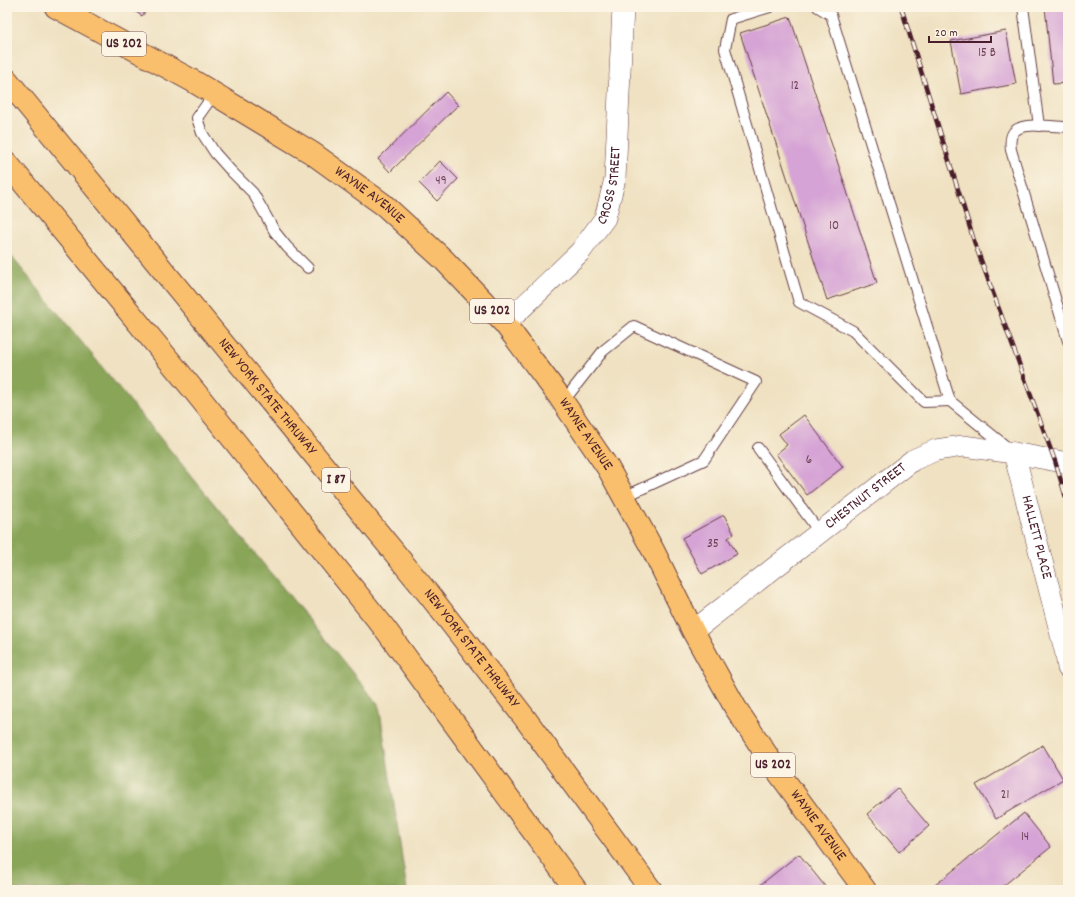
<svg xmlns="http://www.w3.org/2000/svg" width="1075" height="897" viewBox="0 0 1075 897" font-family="Dekko,sans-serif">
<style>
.forest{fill:#89a558;stroke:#6a6242}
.building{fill:#d5a3d5}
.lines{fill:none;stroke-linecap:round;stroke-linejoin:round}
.lane-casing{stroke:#633c42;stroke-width:12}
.street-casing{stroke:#633c42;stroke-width:22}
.primary-casing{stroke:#633c42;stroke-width:24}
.highway-casing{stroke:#633c42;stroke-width:24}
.lane{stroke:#fff;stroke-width:10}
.street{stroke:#fff;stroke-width:21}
.primary{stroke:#f9bf6d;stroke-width:22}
.highway{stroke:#f9bf6d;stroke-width:22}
.rail-casing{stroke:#4a1f2b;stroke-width:4.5}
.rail{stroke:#fcf5e5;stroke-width:3;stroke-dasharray:9;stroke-linecap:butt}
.labels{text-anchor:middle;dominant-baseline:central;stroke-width:4;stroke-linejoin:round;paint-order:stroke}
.number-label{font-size:13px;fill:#6d4056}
.shield{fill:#fcf5e5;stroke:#7f5f63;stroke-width:1}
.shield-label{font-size:14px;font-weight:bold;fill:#4a1f2b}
.street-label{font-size:15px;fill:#4a1f2b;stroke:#fcf5e5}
</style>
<rect width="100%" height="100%" fill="#fcf5e5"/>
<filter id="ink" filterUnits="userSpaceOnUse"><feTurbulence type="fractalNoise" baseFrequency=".025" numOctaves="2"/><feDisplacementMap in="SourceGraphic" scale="8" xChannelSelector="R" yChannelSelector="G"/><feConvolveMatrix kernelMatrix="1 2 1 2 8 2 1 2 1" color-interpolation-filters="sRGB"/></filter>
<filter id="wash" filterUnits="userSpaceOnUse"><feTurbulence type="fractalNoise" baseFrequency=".012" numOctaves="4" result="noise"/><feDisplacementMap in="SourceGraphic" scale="16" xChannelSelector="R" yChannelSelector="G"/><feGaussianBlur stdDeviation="0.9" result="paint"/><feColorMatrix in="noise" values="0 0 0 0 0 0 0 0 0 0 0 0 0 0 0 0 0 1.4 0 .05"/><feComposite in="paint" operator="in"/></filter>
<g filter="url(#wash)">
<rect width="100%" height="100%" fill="#efe1c1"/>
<!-- forest -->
<polygon class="forest" points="7,251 379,705 407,890 7,890"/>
<g id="blocks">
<!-- building -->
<g class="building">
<polygon points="129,7 149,7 142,16"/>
<polygon points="1045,7 1068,7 1068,83 1053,84"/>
<polygon points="790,17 877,283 827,300 740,33"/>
<polygon points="1006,31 1016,84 961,94 951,41"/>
<polygon points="446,92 458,105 390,172 378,159"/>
<polygon points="440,161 458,179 437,201 419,183"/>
<polygon points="804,415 843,467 807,495 776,454 787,445 779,434"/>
<polygon points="724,515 734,534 728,538 737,554 702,574 682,538"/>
<polygon points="1043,745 1063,779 996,819 976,785"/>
<polygon points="897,788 929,826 899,852 867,814"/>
<polygon points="1024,813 1051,847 998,890 929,890"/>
<polygon points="799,854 828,890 754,890"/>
</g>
</g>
</g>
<g filter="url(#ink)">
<use href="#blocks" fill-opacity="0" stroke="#633c42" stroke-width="1"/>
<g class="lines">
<defs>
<g id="lane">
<polyline points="770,7 731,19 725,49 799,302 853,331 924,402 950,401"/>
<polyline points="818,7 831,15 950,401 1008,448"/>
<polyline points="1023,7 1039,126"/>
<polyline points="214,94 197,118 202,133 215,153 231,171 253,193 275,232 287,247 308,268"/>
<path d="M1068,127c-12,0 -43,-5 -52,3 -6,4 -6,13 -5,20l57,191"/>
<polyline points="563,402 603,351 634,326 756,382 704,460 624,497"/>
<polyline points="758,448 820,533"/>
</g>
<g id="street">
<path id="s1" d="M505,324l75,-72 25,-34 10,-39 8,-172"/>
<path id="s2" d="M1014,453l52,201 2,14"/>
<path id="s3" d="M693,631l220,-171 23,-10 27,-4 51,7 54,10"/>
</g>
<g id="primary">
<path id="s4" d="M56,7l137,74 119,72 72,52 59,54 62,65 54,72 49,72 46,84 39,79 42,76 41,62 89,121"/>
</g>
<g id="highway">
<path id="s5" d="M7,80l423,516 94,121 127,173"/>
<polyline points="7,163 196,393 386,630 576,890"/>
</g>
</defs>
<!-- lane casing -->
<use href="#lane" class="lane-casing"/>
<!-- street casing -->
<use href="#street" class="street-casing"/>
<!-- primary casing -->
<use href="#primary" class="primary-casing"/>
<!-- highway casing -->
<use href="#highway" class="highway-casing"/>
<!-- lane -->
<use href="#lane" class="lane"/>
<!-- street -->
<use href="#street" class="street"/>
<!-- primary -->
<use href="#primary" class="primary"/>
<!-- highway -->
<use href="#highway" class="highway"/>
<defs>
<polyline id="rail" points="901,7 975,244 1055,461 1068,504"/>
</defs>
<!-- rail casing -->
<use href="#rail" class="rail-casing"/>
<!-- rail -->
<use href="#rail" class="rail"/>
</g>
</g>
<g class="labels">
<!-- number labels -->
<g class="number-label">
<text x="987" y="53">15 B</text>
<text x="795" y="86">12</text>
<text x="441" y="181">49</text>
<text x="834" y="226">10</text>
<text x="809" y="460">6</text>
<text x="713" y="544">35</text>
<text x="1005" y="795">21</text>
<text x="1025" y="837">14</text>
</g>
<!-- shield labels -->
<g class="shield">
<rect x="102" y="32" width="44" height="24" rx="3"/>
<rect x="470" y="299" width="44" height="24" rx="3"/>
<rect x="322" y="468" width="28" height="24" rx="3"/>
<rect x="751" y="753" width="44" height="24" rx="3"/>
</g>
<g class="shield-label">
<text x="124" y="44">US 202</text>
<text x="492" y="311">US 202</text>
<text x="336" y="480">I 87</text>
<text x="773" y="765">US 202</text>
</g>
<!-- street labels -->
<g class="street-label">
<text stroke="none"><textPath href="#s1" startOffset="179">CROSS STREET</textPath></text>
<text stroke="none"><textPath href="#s4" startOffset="366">WAYNE AVENUE</textPath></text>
<text stroke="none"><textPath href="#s5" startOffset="410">NEW YORK STATE THRUWAY</textPath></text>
<text stroke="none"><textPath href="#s4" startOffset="690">WAYNE AVENUE</textPath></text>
<text stroke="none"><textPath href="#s3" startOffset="219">CHESTNUT STREET</textPath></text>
<text stroke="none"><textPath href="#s2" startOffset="87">HALLETT PLACE</textPath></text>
<text stroke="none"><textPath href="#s5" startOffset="734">NEW YORK STATE THRUWAY</textPath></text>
<text stroke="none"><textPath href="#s4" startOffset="1146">WAYNE AVENUE</textPath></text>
</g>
</g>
<!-- margin -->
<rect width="1075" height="897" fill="none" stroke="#fcf5e5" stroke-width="24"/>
<!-- scale -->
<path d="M929 36v6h62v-6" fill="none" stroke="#4a1f2b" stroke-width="2"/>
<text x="935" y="36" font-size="12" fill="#4a1f2b" stroke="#fcf5e5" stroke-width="3" paint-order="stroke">20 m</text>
</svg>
